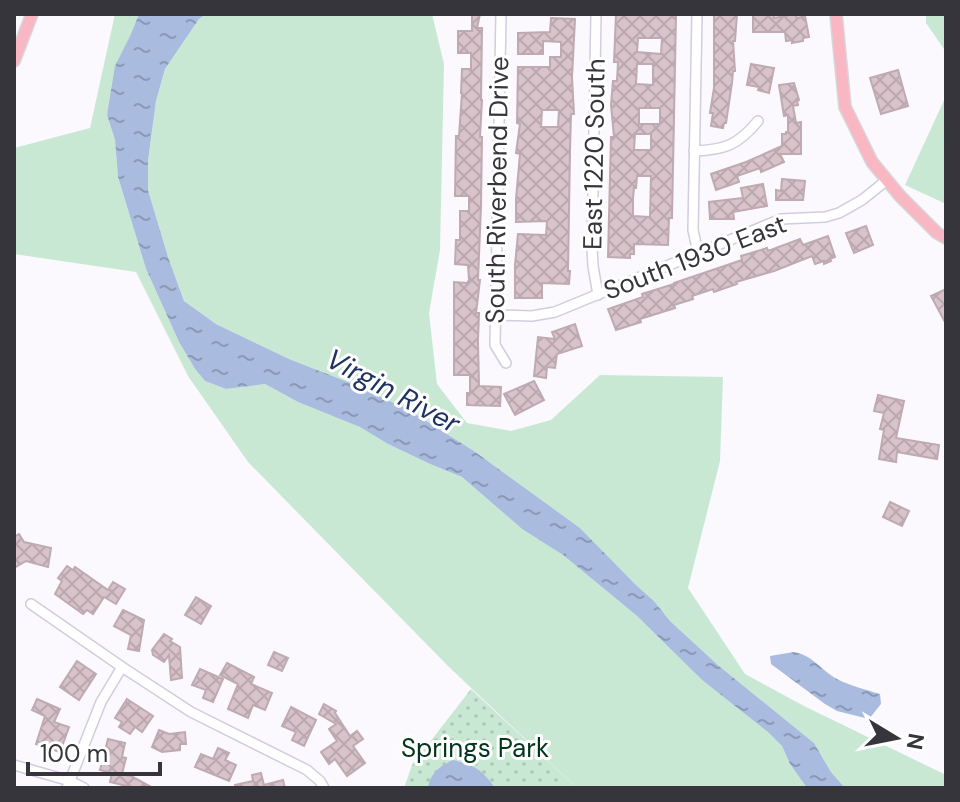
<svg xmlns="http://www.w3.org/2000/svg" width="960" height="802" viewBox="0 0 960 802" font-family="'DM Sans',sans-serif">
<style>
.grass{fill:#c9e8d4}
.park{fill:url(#park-dots)}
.water{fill:url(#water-ripples)}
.building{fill:url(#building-cross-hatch);stroke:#beaab0;stroke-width:2;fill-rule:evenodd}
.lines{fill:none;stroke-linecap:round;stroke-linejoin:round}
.minor-casing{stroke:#d2cdde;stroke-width:12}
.major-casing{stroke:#d7d7d8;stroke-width:14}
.minor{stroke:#fff;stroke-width:9}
.major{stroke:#f9b7c4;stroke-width:11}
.labels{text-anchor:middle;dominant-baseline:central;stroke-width:6;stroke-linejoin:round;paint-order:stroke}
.street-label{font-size:26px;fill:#37353c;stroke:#fff}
.park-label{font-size:26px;fill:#02351d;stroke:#fff}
.water-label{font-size:28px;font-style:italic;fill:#1e3361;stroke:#fff}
</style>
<defs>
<pattern id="park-dots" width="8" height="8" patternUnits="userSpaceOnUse" patternTransform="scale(2)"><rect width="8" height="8" fill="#c9e8d4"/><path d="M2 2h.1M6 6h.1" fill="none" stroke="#adc8b7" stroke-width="1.8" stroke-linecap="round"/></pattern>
<pattern id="water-ripples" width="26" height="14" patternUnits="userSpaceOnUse" patternTransform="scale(2)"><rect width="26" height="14" fill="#a9bbdf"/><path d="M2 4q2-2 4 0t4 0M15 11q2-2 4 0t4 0" fill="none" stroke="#8a99b6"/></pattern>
<pattern id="building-cross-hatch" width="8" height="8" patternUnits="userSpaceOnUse" patternTransform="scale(2)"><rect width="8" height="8" fill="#d8c3ca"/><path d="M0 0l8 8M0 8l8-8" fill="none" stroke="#baa8ae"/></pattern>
</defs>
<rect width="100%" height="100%" fill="#fbf9fd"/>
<!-- grass -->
<g class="grass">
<polygon points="115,14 139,14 130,36 107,115 115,140 118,177 146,269 179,342 195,369 205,381 226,389 265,384 298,402 361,427 388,444 430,464 462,477 522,529 563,555 637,616 702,680 769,733 782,746 790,764 807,788 577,788 448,666 248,462 188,376 136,272 14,254 14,148 90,128"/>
<polygon points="206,14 432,14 444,64 440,250 429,313 437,384 467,423 511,431 551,420 600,375 723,377 720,461 688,588 745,674 804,706 946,775 946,788 845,788 831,772 814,743 719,666 670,621 654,601 636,585 580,528 474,451 407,409 348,382 289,359 216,324 184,301 168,257 148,190 148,161 156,101 165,69 199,19"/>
<polygon points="926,14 946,14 946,52 926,23"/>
<polygon points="946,96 946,204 905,185"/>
</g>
<!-- park -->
<polygon class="park" points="471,689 577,788 404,788 412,765"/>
<!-- water -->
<g class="water">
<polygon points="139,14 206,14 199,19 165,69 156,101 148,161 148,190 168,257 184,301 216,324 289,359 348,382 407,409 474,451 580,528 636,585 654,601 670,621 719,666 814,743 831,772 845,788 807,788 790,764 782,746 769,733 702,680 637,616 563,555 522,529 462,477 430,464 388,444 360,427 298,402 265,384 226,389 205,381 195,369 179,342 146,269 118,177 115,140 107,115 115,66 130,36"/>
<path d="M794,652c17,3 25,15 38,24 14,9 32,13 48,18l1,10 -12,15 -32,-8 -12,-7 -54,-40 -1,-8z"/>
<path d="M453,760c22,5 29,10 42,28h-67c2,-15 12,-22 25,-28z"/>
</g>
<!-- building -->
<g class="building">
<polygon points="472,14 480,14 477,28 482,28 481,100 482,100 480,137 482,137 481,206 478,280 480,280 476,313 479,313 478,341 479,386 501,387 500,406 467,405 467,393 470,393 470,375 454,375 454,282 467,283 469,280 468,265 455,264 456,240 460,240 460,211 469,211 469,196 455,196 456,136 459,136 462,93 461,93 462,69 471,69 471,53 458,53 458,31 472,31"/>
<path d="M616,14l60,1 -4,203h-3l-1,27 -34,-1v10h-4v4l-22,-1 3,-120h3l-3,-32 2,-24h4l1,-19h-4zM638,38h24l-1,16 -24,-2zM637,64h16v21l-17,-1zM639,108h21v16h-21zM635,134h16v16h-17zM637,176h14l-1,41 -17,-1v-18l1,-10h2z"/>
<polygon points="714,14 737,14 735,41 733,41 735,71 733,71 732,83 726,123 724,123 723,128 711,126 713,113 710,113 714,88"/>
<polygon points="753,14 774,14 774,18 795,14 797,18 805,16 809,37 803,38 803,41 792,43 792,40 786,41 785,32 753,32"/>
<path d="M551,18l24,1 -3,58 2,37h-3l-1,37 -2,120h2l-1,13 -27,-1v15h-27v-33l3,-31 28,1 1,-14 -31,1v-23l4,-45 -4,-1 4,-29 -3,-1 1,-56h32v-10h11v-15l-18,-1v13h-25v-21l32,-1zM542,110h17l-1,17h-17z"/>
<polygon points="751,64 774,68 769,93 758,90 759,87 747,85"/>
<polygon points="898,70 908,106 881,114 870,78"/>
<polygon points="794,83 799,100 797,101 798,105 793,106 796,123 801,122 801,154 780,154 784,162 761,172 760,168 737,176 739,182 716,190 711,174 746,162 782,146 782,134 786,134 786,132 788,132 788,115 784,116 779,85"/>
<polygon points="782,179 805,181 803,200 776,200 776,190 781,191"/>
<polygon points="763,184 767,206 733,212 734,219 710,219 709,202 743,198 741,188"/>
<polygon points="866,226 873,245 854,253 846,233"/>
<polygon points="828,236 835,257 830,259 831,261 824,264 824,261 815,264 812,256 774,271 736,282 737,284 714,292 713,289 692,296 693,299 674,305 675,308 640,319 641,322 616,330 608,309 643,297 642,294 674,284 674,283 742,260 741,256 767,248 768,251 800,239 803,245"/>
<polygon points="946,289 946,324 931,296"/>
<polygon points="575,324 582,346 557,354 555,368 547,367 546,378 534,376 538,337 555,339 552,332"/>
<polygon points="534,381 544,400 515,415 504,394"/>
<polygon points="878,395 904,401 896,438 939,445 937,459 897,452 896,462 879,459 884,430 880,429 884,413 874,411"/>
<polygon points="890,502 909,511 902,526 883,517"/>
<polygon points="19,534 24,542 51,548 48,567 26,561 14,568 14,537"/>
<polygon points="67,566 73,570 75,567 108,590 113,582 125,589 116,604 104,597 93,614 87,610 83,614 55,594 62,581 58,578"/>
<polygon points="196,597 211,606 201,624 185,615"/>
<polygon points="123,610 144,620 139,651 128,649 131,635 114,626"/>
<polygon points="164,634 172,639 170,641 180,647 182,678 171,680 169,655 164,662 153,655 152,650"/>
<polygon points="274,652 288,658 282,671 268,665"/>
<polygon points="77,661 96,674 79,700 60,687"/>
<polygon points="227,663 254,677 251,684 272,693 265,710 253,705 248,718 228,709 238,684 220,675"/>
<polygon points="200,669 223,679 213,702 203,698 206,690 192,685"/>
<polygon points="37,699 60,709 54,722 69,727 60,752 36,744 45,716 32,710"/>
<polygon points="127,699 153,716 142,732 135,727 130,734 119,727 122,722 115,718"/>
<polygon points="324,704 336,711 335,713 350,736 357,731 363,739 353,746 365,763 347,776 335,759 329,764 321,752 337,741 329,729 336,724 319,714"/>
<polygon points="291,707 316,720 304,746 292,740 296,732 282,726"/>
<polygon points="159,730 169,734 185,732 186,744 180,744 180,750 162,752 152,747"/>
<polygon points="108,739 125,743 122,757 126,758 122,774 131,776 153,788 135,788 110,782 112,773 100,770"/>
<polygon points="218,748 229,753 225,760 236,765 229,781 195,767 201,754 213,759"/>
<polygon points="261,773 264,785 283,780 285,788 236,788 235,785 253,781 252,775"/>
</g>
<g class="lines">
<defs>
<g id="minor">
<polyline points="501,14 495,345 506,363"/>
<polyline points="596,14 592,247 593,266 598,295"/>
<polyline points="697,14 693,230 698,253"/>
<path d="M694,151c31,-1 44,-6 64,-30"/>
<polyline points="496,315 532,316 555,312 781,219 825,217 839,213 862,200 887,180"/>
<polyline points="31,604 122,667 191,712 307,770 320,781 324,788"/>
<polyline points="14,765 70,781 84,788"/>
<polyline points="67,788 101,702 122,667"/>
</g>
<g id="major">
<polyline points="836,14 845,107 872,162 900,196 937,233 946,238"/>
<polyline points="14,61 32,14"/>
</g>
</defs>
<!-- minor casing -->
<use href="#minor" class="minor-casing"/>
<!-- major casing -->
<use href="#major" class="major-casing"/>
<!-- minor -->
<use href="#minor" class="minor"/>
<!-- major -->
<use href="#major" class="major"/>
</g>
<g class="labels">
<!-- street labels -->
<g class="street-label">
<text transform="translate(594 154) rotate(-89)">East 1220 South</text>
<text transform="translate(497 190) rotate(-89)">South Riverbend Drive</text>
<text transform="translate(695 257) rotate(-21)">South 1930 East</text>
</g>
<!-- park labels -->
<g class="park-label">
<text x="475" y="748">Springs Park</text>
</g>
<!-- water labels -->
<g class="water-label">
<text transform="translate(393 391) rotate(28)">Virgin River</text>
</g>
</g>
<!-- border -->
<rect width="960" height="802" fill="none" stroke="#37353c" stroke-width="32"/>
<!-- north arrow -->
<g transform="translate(896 738) rotate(100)" stroke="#ffffff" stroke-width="6" paint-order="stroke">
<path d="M0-6L14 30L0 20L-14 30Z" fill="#37353c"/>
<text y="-12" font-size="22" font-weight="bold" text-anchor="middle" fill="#37353c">N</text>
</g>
<!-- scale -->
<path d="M28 762v12h132v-12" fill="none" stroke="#37353c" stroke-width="4"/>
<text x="40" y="762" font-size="24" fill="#37353c" stroke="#ffffff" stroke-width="6" paint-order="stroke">100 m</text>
</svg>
